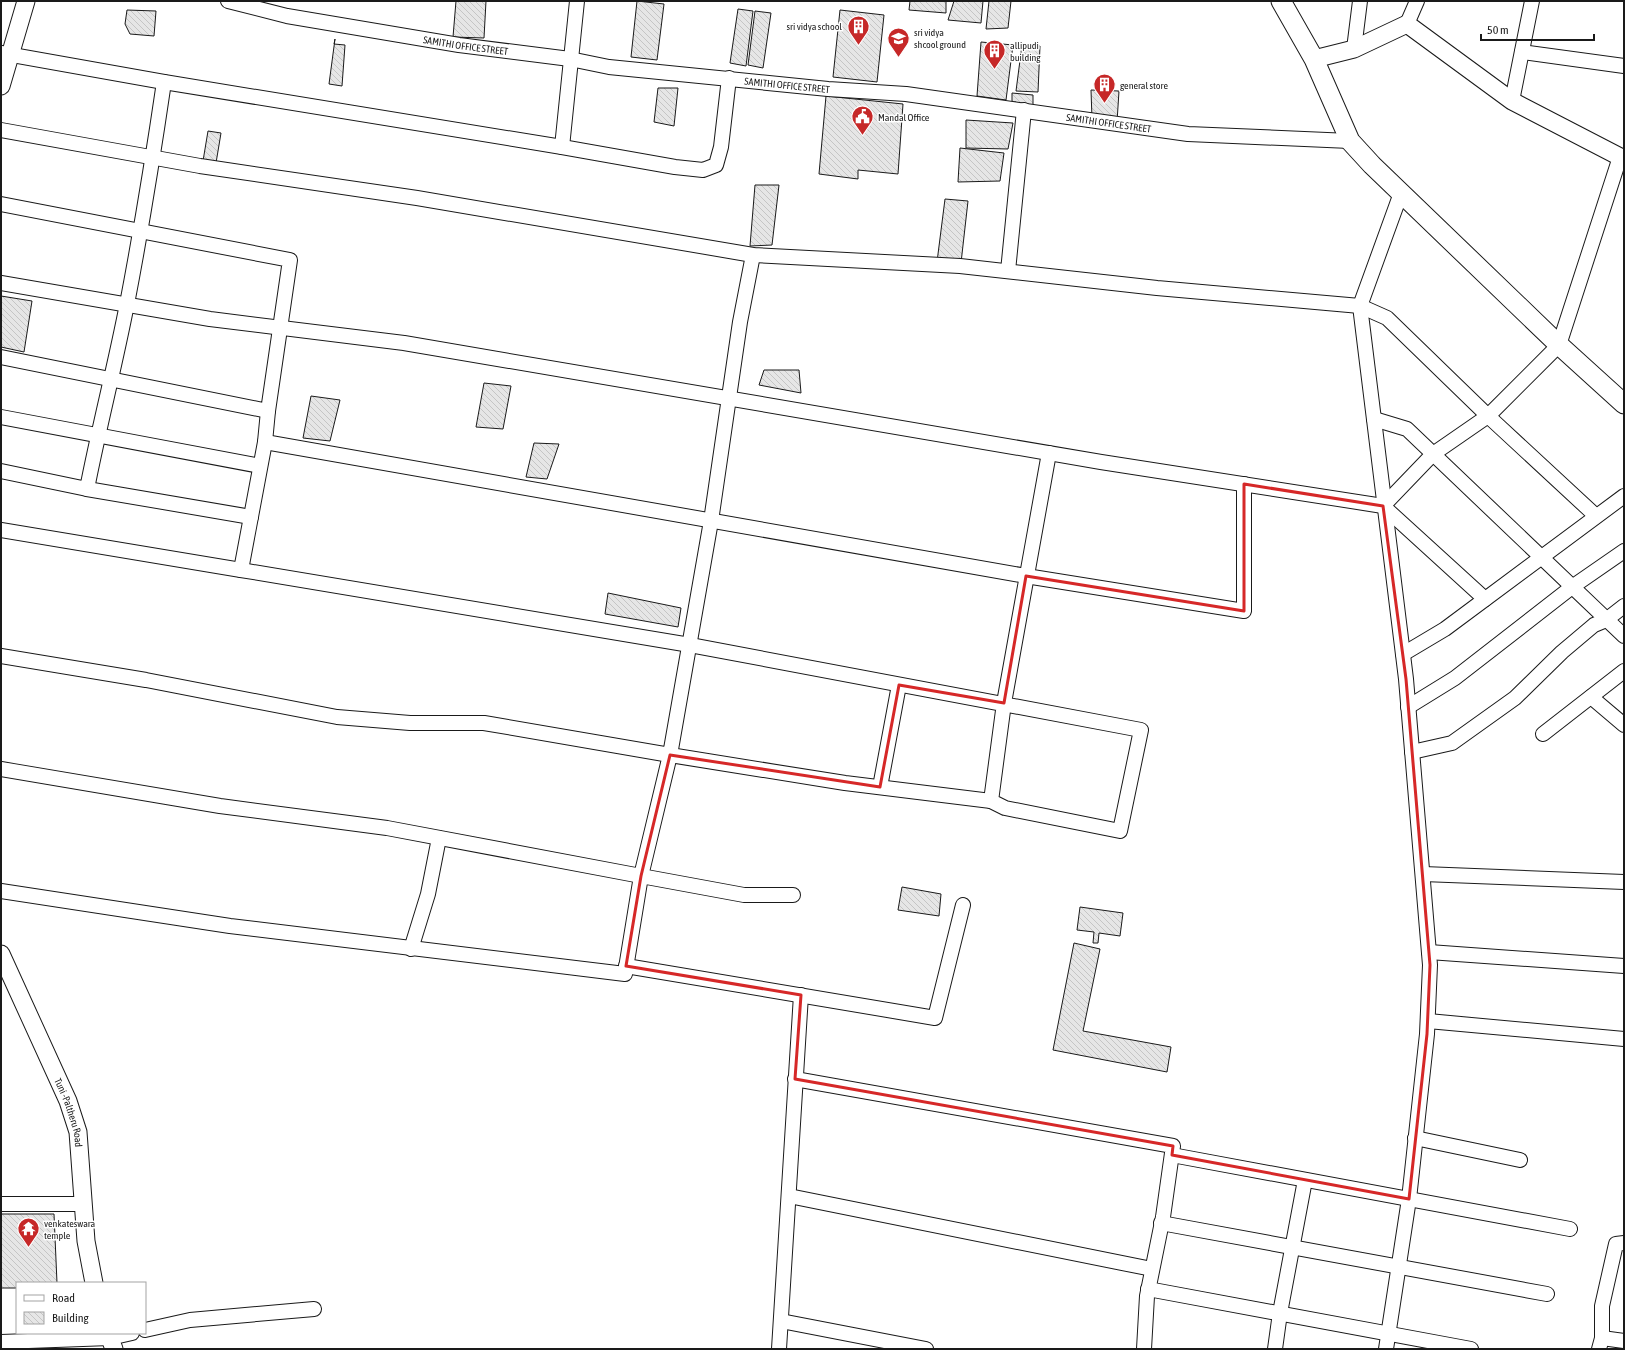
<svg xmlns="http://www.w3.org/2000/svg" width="1625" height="1350" viewBox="0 0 1625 1350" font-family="'Asap Condensed',sans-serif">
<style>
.building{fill:url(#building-back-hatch);stroke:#1a1a1a}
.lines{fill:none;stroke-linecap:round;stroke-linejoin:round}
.minor-casing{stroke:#1a1a1a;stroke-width:16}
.tertiary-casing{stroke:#1a1a1a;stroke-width:19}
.secondary-casing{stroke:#1a1a1a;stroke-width:21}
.minor{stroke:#fff;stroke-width:14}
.tertiary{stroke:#fff;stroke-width:17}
.secondary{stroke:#fff;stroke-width:19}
.marked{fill:none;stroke:#d62828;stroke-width:3;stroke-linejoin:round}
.labels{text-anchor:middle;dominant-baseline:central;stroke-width:3;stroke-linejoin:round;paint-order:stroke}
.poi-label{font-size:10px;fill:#1a1a1a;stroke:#fff;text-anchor:start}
.street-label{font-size:10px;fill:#1a1a1a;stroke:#fff}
</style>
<defs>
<pattern id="building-back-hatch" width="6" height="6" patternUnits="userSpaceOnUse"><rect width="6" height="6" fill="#e6e6e6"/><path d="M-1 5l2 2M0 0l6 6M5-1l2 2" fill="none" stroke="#c5c5c5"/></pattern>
</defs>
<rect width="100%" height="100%" fill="#fff"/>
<!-- building -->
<g class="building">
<polygon points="456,1 486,1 484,38 453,37"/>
<polygon points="637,1 664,4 657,60 631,57"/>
<polygon points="910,1 946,1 946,13 909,10"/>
<polygon points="954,1 983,1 981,23 948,20"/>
<polygon points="989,1 1011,1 1008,28 986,29"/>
<polygon points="738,9 753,11 746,66 730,63"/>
<polygon points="127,10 156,11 154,36 130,34 125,24"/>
<polygon points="840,10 884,15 877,82 833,77"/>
<polygon points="755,11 771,13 763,68 748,65"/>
<polygon points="335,39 334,44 345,45 342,86 329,84"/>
<polygon points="981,42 1013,45 1006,100 977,96"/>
<polygon points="1022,45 1040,46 1038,92 1016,91"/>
<polygon points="658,88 678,88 674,126 654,122"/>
<polygon points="1091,90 1119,91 1117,122 1092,119"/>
<polygon points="1012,93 1033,95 1033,107 1015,105 1016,102 1012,102"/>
<polygon points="826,96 903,104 898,174 858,170 858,179 819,174"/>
<polygon points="966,120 1013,123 1008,149 966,148"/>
<polygon points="208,131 221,133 216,163 203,161"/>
<polygon points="960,148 1004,153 1000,181 958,182"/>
<polygon points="755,185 779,185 772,245 750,246"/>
<polygon points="945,199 968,201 961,263 937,262"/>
<polygon points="1,296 32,301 24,352 1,347"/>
<polygon points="764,370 799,370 801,393 759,385"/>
<polygon points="484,383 511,386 503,429 476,427"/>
<polygon points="311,396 340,400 330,441 303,438"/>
<polygon points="534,443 559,444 547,479 526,477"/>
<polygon points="608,593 681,608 678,627 605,614"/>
<polygon points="902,887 941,894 939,916 898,910"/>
<polygon points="1080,907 1123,913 1120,936 1099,933 1098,943 1093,943 1094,932 1077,930"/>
<polygon points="1074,943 1100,949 1083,1031 1171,1047 1167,1072 1053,1050"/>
<polygon points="1,1214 54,1214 57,1283 17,1283 17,1288 1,1288"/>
</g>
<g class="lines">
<defs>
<g id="minor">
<path id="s1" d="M228,1l59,15 172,29 111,14 39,8 219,22 78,5 282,40 162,7"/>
<polyline points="1407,24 1417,1"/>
<polyline points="1354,49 1360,1"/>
<polyline points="1522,52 1624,66"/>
<polyline points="1,53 164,82 562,147 577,1"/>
<polyline points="1512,101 1532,1"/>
<polyline points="1,130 200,166 417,198 753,255 960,266 1157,288 1360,306 1387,318 1488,416 1559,345 1620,157"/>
<polyline points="562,147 675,167 703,170 716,165 721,147 729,78"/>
<polyline points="1,204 290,260 268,411 1,357"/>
<polyline points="1008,271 1024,110"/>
<polyline points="1,283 210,319 404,343 1101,462 1383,506 1485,599"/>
<polyline points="1,417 260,466"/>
<polyline points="1374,419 1407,429 1624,636"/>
<polyline points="265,442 1026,576 1244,611 1244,484"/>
<path d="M1,471l86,18c12,-62 28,-123 40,-185 14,-73 26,-147 37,-222"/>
<polyline points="87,489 251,517"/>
<polyline points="1383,506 1433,454 1488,416 1596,516"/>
<polyline points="1,530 241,570 265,442 268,411"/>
<polyline points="241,570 690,645 1141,730 1120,831 1005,808 991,801 1004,703 1049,453"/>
<polyline points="1403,654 1445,629 1624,496"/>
<polyline points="1,656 146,680 337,717 410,723 484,723 670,755 711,521 740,322 753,255"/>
<polyline points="1591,697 1624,725"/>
<polyline points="1408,707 1455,678 1572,587 1624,551"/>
<polyline points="1543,734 1624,671"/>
<polyline points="1412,752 1452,743 1515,698 1562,652 1594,625 1606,620 1624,606"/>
<polyline points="1,769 220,806 387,828 641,876 670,755 845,783 991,801"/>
<polyline points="880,787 899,685"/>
<polyline points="1423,874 1624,882"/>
<polyline points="1,891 230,926 625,974 641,876 744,895 793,895"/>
<polyline points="411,949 428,894 439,838"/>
<polyline points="1429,952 1624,966"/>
<polyline points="626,966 935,1018 963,905"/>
<polyline points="1428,1021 1624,1039"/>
<polyline points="795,1079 1173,1146 1163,1217 1147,1296 1144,1349"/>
<polyline points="1415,1138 1520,1160"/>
<polyline points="1172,1155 1570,1229"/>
<polyline points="789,1196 1152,1269"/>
<polyline points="1,1204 83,1204"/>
<polyline points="1161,1223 1547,1294"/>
<polyline points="1148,1289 1471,1349"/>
<polyline points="781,1321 926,1349"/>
<polyline points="145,1330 190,1320 314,1309"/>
<polyline points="1602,1338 1624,1341"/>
<polyline points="1,1342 110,1338 132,1333"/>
<polyline points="779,1349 801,995"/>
<polyline points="1275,1349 1280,1313 1305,1180"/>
<polyline points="1386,1349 1409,1199 1427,1034 1430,965 1406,679 1360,306 1401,193"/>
<polyline points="1599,1349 1602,1338 1602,1306 1616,1244 1624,1243"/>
</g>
<g id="tertiary">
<polyline points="1314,59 1354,49 1407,24 1512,101 1624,159"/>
<polyline points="1,86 26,1"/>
<path id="s2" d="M1,954l67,147 10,31 8,109 8,42"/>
<polyline points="108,1333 114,1349"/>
</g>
<polyline id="secondary" points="1281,1 1314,59 1350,141 1372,165 1559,345 1624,404"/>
</defs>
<!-- minor casing -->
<use href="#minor" class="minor-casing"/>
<!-- tertiary casing -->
<use href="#tertiary" class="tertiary-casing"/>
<!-- secondary casing -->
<use href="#secondary" class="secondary-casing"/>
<!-- minor -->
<use href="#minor" class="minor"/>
<!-- tertiary -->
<use href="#tertiary" class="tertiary"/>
<!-- secondary -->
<use href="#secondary" class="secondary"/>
</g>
<!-- marked area -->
<path class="marked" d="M1244,484l139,22 23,173 24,286 -3,69 -18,165 -237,-44 1,-9 -378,-67 6,-84 -175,-29 15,-90 29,-121 210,32 19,-102 105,18 22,-127 218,35z"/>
<!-- icons -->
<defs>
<symbol id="building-pin" viewBox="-11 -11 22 30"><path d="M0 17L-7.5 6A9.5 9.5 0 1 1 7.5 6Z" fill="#c62828" stroke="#fff"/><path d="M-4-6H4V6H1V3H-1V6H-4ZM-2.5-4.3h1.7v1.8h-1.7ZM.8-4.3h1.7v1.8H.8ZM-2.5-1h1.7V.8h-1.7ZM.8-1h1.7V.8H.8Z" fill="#fff"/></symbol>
<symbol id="school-pin" viewBox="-11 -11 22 30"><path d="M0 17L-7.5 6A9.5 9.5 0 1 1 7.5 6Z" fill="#c62828" stroke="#fff"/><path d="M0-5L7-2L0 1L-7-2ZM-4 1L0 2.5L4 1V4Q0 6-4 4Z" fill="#fff"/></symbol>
<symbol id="civic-pin" viewBox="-11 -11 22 30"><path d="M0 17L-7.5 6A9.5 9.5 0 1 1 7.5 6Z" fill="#c62828" stroke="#fff"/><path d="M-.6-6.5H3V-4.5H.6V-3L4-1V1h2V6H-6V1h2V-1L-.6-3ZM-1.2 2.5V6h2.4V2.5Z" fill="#fff"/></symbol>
<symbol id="temple-pin" viewBox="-11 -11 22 30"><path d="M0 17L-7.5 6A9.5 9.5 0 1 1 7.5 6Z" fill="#c62828" stroke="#fff"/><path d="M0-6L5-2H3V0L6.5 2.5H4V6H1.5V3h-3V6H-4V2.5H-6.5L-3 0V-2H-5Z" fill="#fff"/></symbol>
</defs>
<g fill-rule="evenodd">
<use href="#building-pin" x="846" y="14" width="25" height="34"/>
<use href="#school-pin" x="886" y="26" width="25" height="34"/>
<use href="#building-pin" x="982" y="38" width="25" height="34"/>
<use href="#building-pin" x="1092" y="72" width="25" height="34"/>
<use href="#civic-pin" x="850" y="104" width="25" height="34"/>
<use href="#temple-pin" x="16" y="1216" width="25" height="34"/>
</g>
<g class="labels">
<!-- poi labels -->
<g class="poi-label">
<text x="842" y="26" text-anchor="end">sri vidya school</text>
<text x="914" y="32">sri vidya<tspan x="914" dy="12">shcool ground</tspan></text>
<text x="1010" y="45">allipudi<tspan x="1010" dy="12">building</tspan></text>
<text x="1120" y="85">general store</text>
<text x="878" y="117">Mandal Office</text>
<text x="44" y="1223">venkateswara<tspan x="44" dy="12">temple</tspan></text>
</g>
<!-- street labels -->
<g class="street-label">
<text stroke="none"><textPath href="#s1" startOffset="242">SAMITHI OFFICE STREET</textPath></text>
<text stroke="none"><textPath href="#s1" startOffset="566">SAMITHI OFFICE STREET</textPath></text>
<text stroke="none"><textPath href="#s1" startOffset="890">SAMITHI OFFICE STREET</textPath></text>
<text stroke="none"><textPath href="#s2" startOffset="173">Tuni -Paltheru Road</textPath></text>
</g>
</g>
<!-- border -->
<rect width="1625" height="1350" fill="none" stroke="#1a1a1a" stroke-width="4"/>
<!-- legend -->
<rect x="16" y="1282" width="130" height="52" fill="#ffffff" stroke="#a3a3a3"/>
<rect x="24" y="1295" width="20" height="6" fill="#ffffff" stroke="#a3a3a3"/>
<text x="52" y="1302" font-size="12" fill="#1a1a1a">Road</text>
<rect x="24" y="1312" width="20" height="12" fill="url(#building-back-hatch)" stroke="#a3a3a3"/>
<text x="52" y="1322" font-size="12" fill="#1a1a1a">Building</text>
<!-- scale -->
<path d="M1481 34v6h113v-6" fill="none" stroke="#1a1a1a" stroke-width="2"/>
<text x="1487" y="34" font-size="12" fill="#1a1a1a" stroke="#ffffff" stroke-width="3" paint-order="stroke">50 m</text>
</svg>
